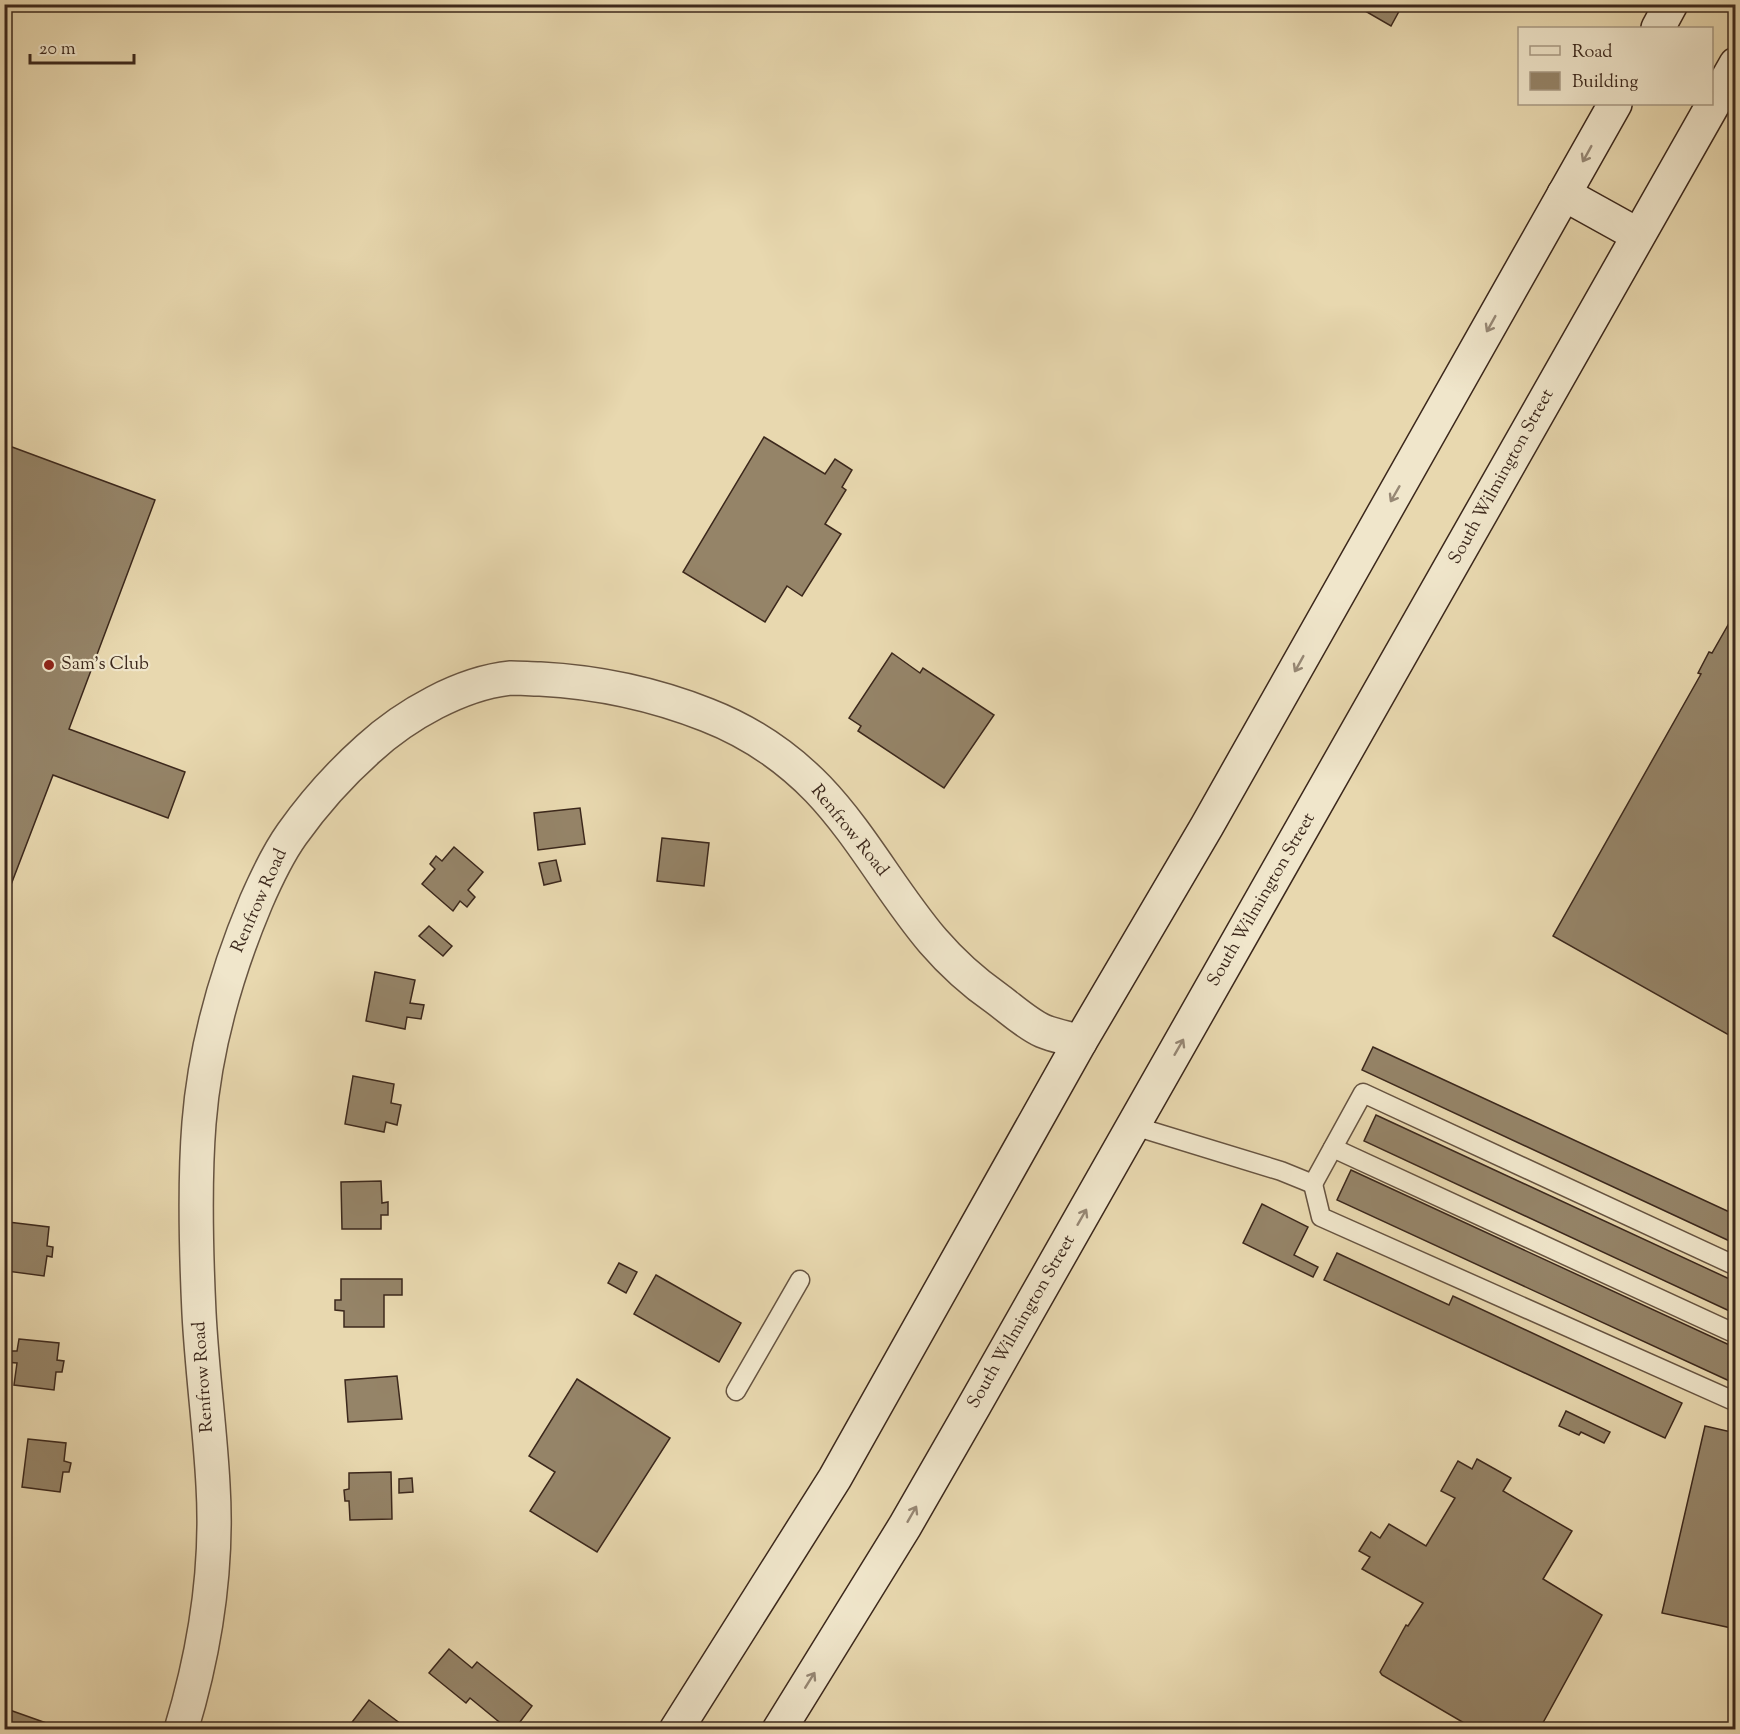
<svg xmlns="http://www.w3.org/2000/svg" width="1740" height="1734" viewBox="0 0 1740 1734" font-family="'Sorts Mill Goudy',serif">
<style>
.building{fill:#958468;stroke:#3c281c;stroke-width:1.5}
.lines{fill:none;stroke-linecap:round;stroke-linejoin:round}
.service-casing{stroke:#675441;stroke-width:21}
.minor-casing{stroke:#675441;stroke-width:36}
.secondary-casing{stroke:#3c281c;stroke-width:36}
.service{stroke:#f0e6cb;stroke-width:18}
.minor{stroke:#f0e6cb;stroke-width:33}
.secondary{stroke:#f0e6cb;stroke-width:33}
.oneway{stroke:#968774}
.poi-dot{fill:#8f2418;stroke:#f0e6cb;stroke-width:2}
.labels{text-anchor:middle;dominant-baseline:central;stroke-width:4.5;stroke-linejoin:round;paint-order:stroke}
.street-label{font-size:18px;fill:#3c281c;stroke:#f0e6cb}
.poi-label{font-size:18px;fill:#3c281c;stroke:#f0e6cb;text-anchor:start}
</style>
<rect width="100%" height="100%" fill="#e8d8af"/>
<filter id="stains"><feTurbulence type="fractalNoise" baseFrequency=".00333" numOctaves="4"/><feColorMatrix values="0 0 0 0 .2 0 0 0 0 .09 0 0 0 0 .02 0 0 0 .5 -.17"/></filter>
<radialGradient id="worn" r=".72"><stop offset=".6" stop-color="#630" stop-opacity="0"/><stop offset="1" stop-color="#630" stop-opacity=".3"/></radialGradient>
<!-- building -->
<g class="building">
<polygon points="1353,4 1403,4 1391,26"/>
<polygon points="764,437 825,474 835,459 852,470 842,487 846,490 825,524 841,534 802,596 787,586 765,622 683,572"/>
<polygon points="4,444 155,500 69,729 185,772 168,818 53,775 4,903"/>
<polygon points="1736,611 1736,1039 1553,936 1701,674 1698,673 1709,652 1712,653"/>
<polygon points="892,653 920,673 923,668 994,715 944,788 858,731 861,726 849,718"/>
<polygon points="580,808 585,844 538,850 534,813"/>
<polygon points="662,838 709,843 704,886 657,881"/>
<polygon points="454,847 483,872 468,890 475,897 467,907 460,901 453,911 422,884 435,869 430,864 436,856 442,861"/>
<polygon points="556,860 561,881 544,885 539,863"/>
<polygon points="429,926 452,946 443,956 419,936"/>
<polygon points="375,972 415,980 410,1003 424,1005 421,1019 407,1017 405,1029 366,1021"/>
<polygon points="1373,1047 1736,1215 1736,1244 1362,1070"/>
<polygon points="353,1076 394,1084 391,1103 401,1105 397,1125 386,1122 384,1132 345,1124"/>
<polygon points="1376,1115 1736,1282 1736,1314 1364,1141"/>
<polygon points="1351,1170 1736,1348 1736,1384 1337,1200"/>
<polygon points="381,1181 382,1203 388,1202 388,1215 381,1215 381,1229 342,1229 341,1182"/>
<polygon points="1262,1204 1308,1227 1294,1255 1318,1267 1313,1277 1243,1243"/>
<polygon points="8,1222 49,1227 47,1246 53,1247 52,1257 47,1256 44,1276 7,1271 4,1283 4,1249"/>
<polygon points="1337,1253 1449,1305 1453,1296 1682,1403 1665,1438 1324,1280"/>
<polygon points="619,1263 637,1272 626,1293 608,1283"/>
<polygon points="656,1275 741,1323 719,1362 634,1314"/>
<polygon points="341,1279 402,1279 402,1295 384,1295 384,1327 344,1327 344,1311 335,1310 335,1300 341,1300"/>
<polygon points="19,1339 59,1343 57,1360 64,1361 62,1372 56,1372 54,1390 14,1385 17,1363 4,1362 4,1351 17,1351"/>
<polygon points="397,1376 402,1419 348,1422 345,1380"/>
<polygon points="577,1379 670,1438 597,1552 530,1511 555,1472 529,1456"/>
<polygon points="1566,1411 1610,1432 1604,1443 1581,1432 1579,1435 1559,1426"/>
<polygon points="1705,1426 1736,1433 1736,1629 1662,1613"/>
<polygon points="28,1439 66,1443 64,1461 71,1463 69,1472 63,1472 60,1492 22,1487"/>
<polygon points="1477,1459 1511,1478 1503,1491 1572,1531 1543,1579 1602,1615 1539,1730 1476,1730 1382,1675 1380,1672 1406,1625 1408,1626 1423,1603 1362,1569 1370,1557 1359,1551 1371,1532 1380,1538 1389,1524 1426,1546 1455,1498 1441,1491 1458,1461 1472,1469"/>
<polygon points="391,1472 392,1519 350,1520 349,1501 345,1501 344,1490 349,1489 349,1473"/>
<polygon points="412,1478 413,1492 399,1493 399,1479"/>
<polygon points="449,1649 472,1668 477,1662 532,1706 514,1730 509,1730 470,1698 466,1703 429,1673"/>
<polygon points="369,1700 409,1730 346,1730"/>
<polygon points="4,1708 66,1730 4,1730"/>
</g>
<g class="lines">
<defs>
<g id="service">
<polyline points="1134,1126 1281,1171 1313,1184 1363,1093 1736,1266"/>
<polyline points="1333,1148 1736,1334"/>
<polyline points="1313,1184 1321,1217 1736,1402"/>
<polyline points="736,1391 800,1280"/>
</g>
<path id="minor" d="M181,1730c24,-79 37,-163 32,-245 -3,-57 -11,-114 -14,-172 -3,-63 -5,-127 0,-190 6,-76 28,-152 57,-221 10,-23 21,-47 36,-68 22,-31 48,-60 76,-85 37,-34 93,-66 143,-71 10,0 20,1 29,1 57,3 114,15 167,36 41,16 80,42 111,74 44,46 74,104 115,152 19,22 40,41 63,57 15,11 31,26 47,33 12,5 25,7 37,11"/>
<g id="secondary">
<polyline points="1658,28 1671,4"/>
<polyline points="1564,194 1638,235"/>
<polyline points="676,1730 835,1478 1080,1042 1207,826 1615,104"/>
<polyline points="779,1730 905,1526 974,1406 1736,64"/>
</g>
</defs>
<!-- service casing -->
<use href="#service" class="service-casing"/>
<!-- minor casing -->
<use href="#minor" class="minor-casing"/>
<!-- secondary casing -->
<use href="#secondary" class="secondary-casing"/>
<!-- service -->
<use href="#service" class="service"/>
<!-- minor -->
<use href="#minor" class="minor"/>
<!-- secondary -->
<use href="#secondary" class="secondary"/>
</g>
<!-- one-way arrows -->
<defs><path id="oneway-shaft" d="M-6 0H5M1.5-3L5.5 0L1.5 3" fill="none" stroke-width="1.6" stroke-linecap="round" stroke-linejoin="round" transform="scale(1.5)"/></defs>
<g class="oneway">
<use href="#oneway-shaft" transform="translate(1587 154) rotate(119)"/>
<use href="#oneway-shaft" transform="translate(1491 324) rotate(119)"/>
<use href="#oneway-shaft" transform="translate(1395 494) rotate(120)"/>
<use href="#oneway-shaft" transform="translate(1299 664) rotate(119)"/>
<use href="#oneway-shaft" transform="translate(1179 1047) rotate(-60)"/>
<use href="#oneway-shaft" transform="translate(1082 1217) rotate(-60)"/>
<use href="#oneway-shaft" transform="translate(912 1514) rotate(-60)"/>
<use href="#oneway-shaft" transform="translate(810 1680) rotate(-58)"/>
</g>
<!-- markers -->
<circle class="poi-dot" cx="49" cy="665" r="6"/>
<g class="labels">
<!-- street labels -->
<g class="street-label">
<text transform="translate(1502 477) rotate(-61)">South Wilmington Street</text>
<text transform="translate(849 831) rotate(51)">Renfrow Road</text>
<text transform="translate(1262 900) rotate(-60)">South Wilmington Street</text>
<text transform="translate(260 901) rotate(-66)">Renfrow Road</text>
<text transform="translate(1022 1322) rotate(-60)">South Wilmington Street</text>
<text transform="translate(204 1377) rotate(-94)">Renfrow Road</text>
</g>
<!-- poi labels -->
<g class="poi-label">
<text x="61" y="665">Sam's Club</text>
</g>
</g>
<!-- margin -->
<rect width="1740" height="1734" fill="none" stroke="#e8d8af" stroke-width="24"/>
<rect x="6" y="6" width="1728" height="1722" fill="none" stroke="#3c281c" stroke-width="3"/>
<rect x="12" y="12" width="1716" height="1710" fill="none" stroke="#3c281c" stroke-width="1.5"/>
<!-- legend -->
<rect x="1518" y="27" width="195" height="78" fill="#f0e6cb" stroke="#a89a85" stroke-width="1.5"/>
<rect x="1530" y="46" width="30" height="9" fill="#f0e6cb" stroke="#a89a85" stroke-width="1.5"/>
<text x="1572" y="57" font-size="18" fill="#3c281c">Road</text>
<rect x="1530" y="72" width="30" height="18" fill="#958468" stroke="#a89a85" stroke-width="1.5"/>
<text x="1572" y="87" font-size="18" fill="#3c281c">Building</text>
<!-- scale -->
<path d="M30 54v9h104v-9" fill="none" stroke="#3c281c" stroke-width="3"/>
<text x="39" y="54" font-size="18" fill="#3c281c" stroke="#f0e6cb" stroke-width="4.5" paint-order="stroke">20 m</text>
<rect width="100%" height="100%" filter="url(#stains)"/>
<rect width="100%" height="100%" fill="url(#worn)"/>
</svg>
